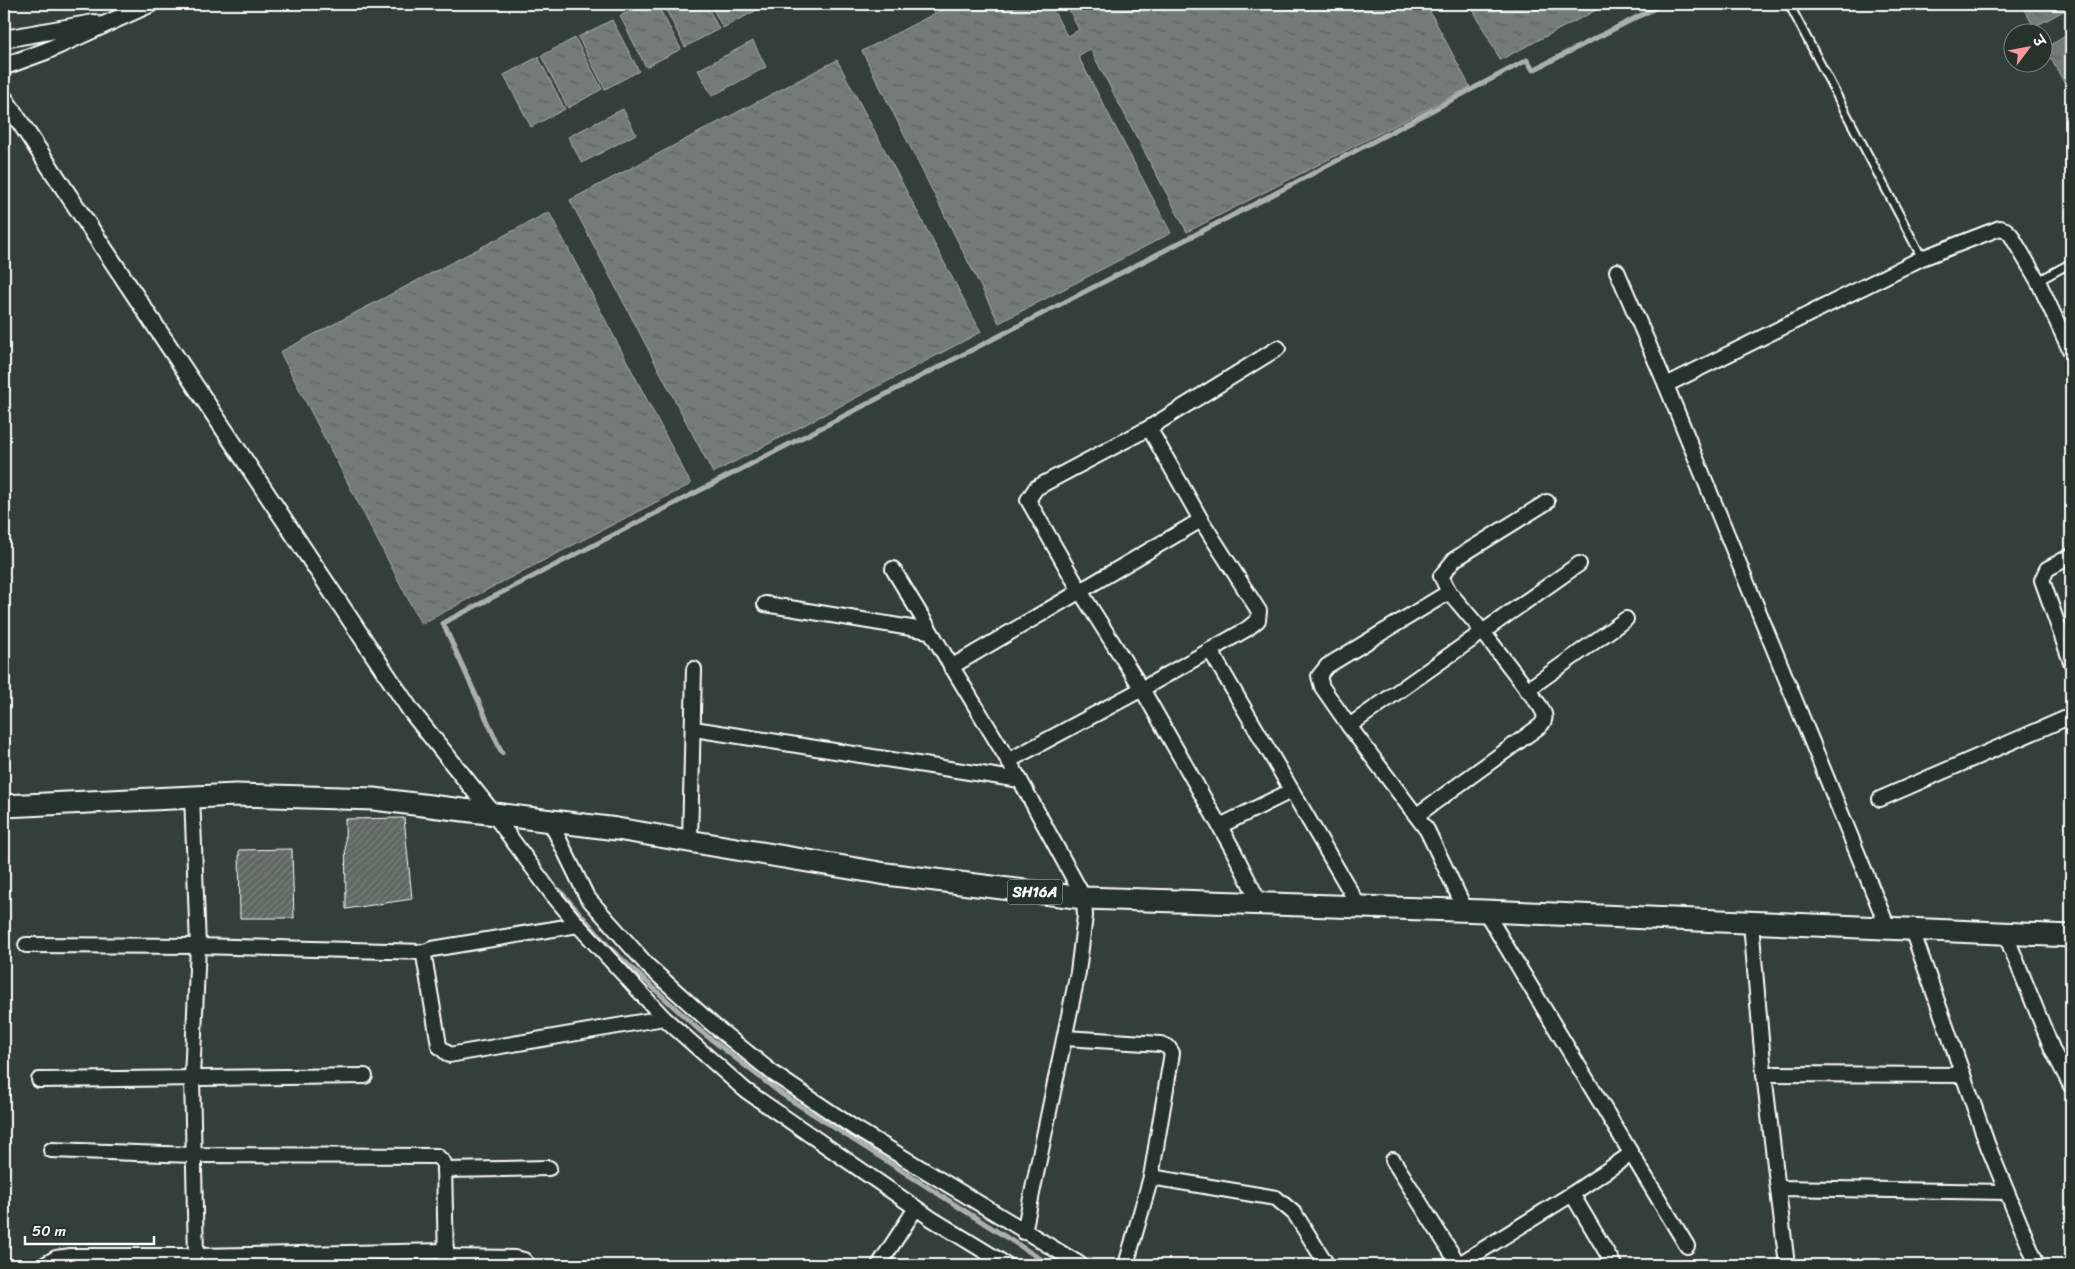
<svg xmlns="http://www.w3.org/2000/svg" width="2075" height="1269" viewBox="0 0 2075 1269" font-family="Sriracha,'Playpen Sans Deva',sans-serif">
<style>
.water{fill:url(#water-ripples);stroke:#abb0ae}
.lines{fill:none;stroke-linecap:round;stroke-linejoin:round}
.stream{stroke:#abb0ae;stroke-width:5}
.building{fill:url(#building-hatch);stroke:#fff}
.service-casing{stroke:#fff;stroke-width:11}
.minor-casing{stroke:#fff;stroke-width:18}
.tertiary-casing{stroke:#fff;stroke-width:20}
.primary-casing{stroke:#fff;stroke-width:25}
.service{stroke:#26332d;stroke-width:7}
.minor{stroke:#26332d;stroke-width:14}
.tertiary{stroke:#26332d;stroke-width:16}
.primary{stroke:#26332d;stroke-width:21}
.labels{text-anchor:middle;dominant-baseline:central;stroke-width:4;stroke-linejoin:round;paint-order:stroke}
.shield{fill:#26332d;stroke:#bec2c0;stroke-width:1}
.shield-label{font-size:15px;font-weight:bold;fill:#fff}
</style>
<defs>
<pattern id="water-ripples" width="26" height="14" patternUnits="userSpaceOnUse" patternTransform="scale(1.25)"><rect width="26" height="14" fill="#737b78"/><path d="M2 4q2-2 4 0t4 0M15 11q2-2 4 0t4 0" fill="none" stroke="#606462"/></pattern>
<pattern id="building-hatch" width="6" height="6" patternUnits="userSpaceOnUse" patternTransform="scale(1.25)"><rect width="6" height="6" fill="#5f6964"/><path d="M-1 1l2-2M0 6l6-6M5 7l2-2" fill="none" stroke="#77807b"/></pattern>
</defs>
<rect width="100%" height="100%" fill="#333f3a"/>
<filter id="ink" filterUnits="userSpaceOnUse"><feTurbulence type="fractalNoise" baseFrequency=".02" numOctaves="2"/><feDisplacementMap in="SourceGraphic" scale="10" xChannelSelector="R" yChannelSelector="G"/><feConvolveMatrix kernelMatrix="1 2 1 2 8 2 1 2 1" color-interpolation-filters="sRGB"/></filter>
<g filter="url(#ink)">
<!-- water -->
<g class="water">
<polygon points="643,4 657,4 681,49 646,67 620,16"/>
<polygon points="663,4 706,4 719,29 685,47"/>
<polygon points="710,4 754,4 757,10 723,28"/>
<polygon points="953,4 1050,4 1067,36 1079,30 1066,4 1426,4 1470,87 1187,232 1090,49 1078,56 1171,233 999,323 862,51"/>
<polygon points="1470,4 1608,4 1500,60"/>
<polygon points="2021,4 2071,4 2071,7 2034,27"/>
<polygon points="612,20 639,71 605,89 578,37"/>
<polygon points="2071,33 2071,95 2045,48"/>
<polygon points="575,38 602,89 568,108 541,56"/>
<polygon points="753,41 766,67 712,96 698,70"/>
<polygon points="538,57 565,109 531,127 504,75"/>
<polygon points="837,60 981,332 713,473 570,200"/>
<polygon points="623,109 636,134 582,163 568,137"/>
<polygon points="549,212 691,484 421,624 280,352"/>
</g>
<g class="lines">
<!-- stream -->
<g class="stream">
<polyline points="502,753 443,623 1272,195 1527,60 1533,70 1663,4"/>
<polyline points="559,890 610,948 698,1029 783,1095 1050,1265"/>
</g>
</g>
<!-- building -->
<g class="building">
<polygon points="404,818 412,899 346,909 345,819"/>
<polygon points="292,849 294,918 240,918 239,850"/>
</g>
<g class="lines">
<defs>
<g id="service">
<polyline points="1789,4 1922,258"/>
<polyline points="2038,281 2071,263"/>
</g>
<g id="minor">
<polyline points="1617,271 1666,385 1888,928"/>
<polyline points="1666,385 1922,258 2000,228 2006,230 2011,235 2038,281 2071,352"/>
<polyline points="2071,556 2047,569 2042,580 2071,662"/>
<polyline points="893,569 1020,780 1084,898 1085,916 1078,972 1024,1232"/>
<polyline points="1449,592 1327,666 1319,676 1322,687 1349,726 1427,830 1466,911"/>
<polyline points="765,604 929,631"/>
<polyline points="1210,650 1360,908"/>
<polyline points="951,667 1201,520"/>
<polyline points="1527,690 1626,619"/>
<polyline points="1349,726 1579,564"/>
<polyline points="694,729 1020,780"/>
<polyline points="1008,761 1142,689 1247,629 1258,620 1259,611 1257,608 1201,520 1149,428"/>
<polyline points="192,796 198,946 192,1078 196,1256"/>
<polyline points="1880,799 2071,716"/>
<polyline points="494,815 552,894 578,925 664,1018 745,1090 932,1219 1007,1265"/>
<path d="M1417,815l123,-89c7,-7 5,-12 0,-20l-57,-74 -34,-40 -8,-16 14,-17 92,-57"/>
<polyline points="550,821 587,897 648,966 712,1024 774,1074 853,1127 1081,1265"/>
<polyline points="1220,826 1291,791"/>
<polyline points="690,841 694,669"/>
<polyline points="1260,904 1232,848 1142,689 1080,591 1028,500 1036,488 1047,482 1149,428 1278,348"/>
<polyline points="1485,911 1687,1246"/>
<polyline points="1751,923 1764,1074 1787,1265"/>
<polyline points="578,925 432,949 425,952 424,956 438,1039 439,1046 449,1055 664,1018"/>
<polyline points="1912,930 1988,1146 2037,1265"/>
<polyline points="2005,933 2053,1051 2071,1086"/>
<polyline points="26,945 198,946 425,952"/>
<polyline points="1065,1038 1161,1044 1168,1047 1172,1053 1151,1177 1126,1265"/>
<polyline points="1764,1074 1963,1075"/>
<polyline points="39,1080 365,1076"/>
<polyline points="51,1150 193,1155 437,1156 444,1163 446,1265"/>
<polyline points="1393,1160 1459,1265"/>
<polyline points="444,1170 549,1168"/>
<polyline points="1151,1177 1276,1198 1295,1214 1327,1265"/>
<polyline points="1778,1188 2006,1192"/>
<polyline points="1572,1194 1614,1265"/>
<polyline points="447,1257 515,1258 524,1260 528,1265"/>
<polyline points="44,1265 56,1258 71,1256 196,1256 447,1251"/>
<polyline points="879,1265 916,1208"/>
<polyline points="1458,1265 1572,1194 1631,1154"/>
</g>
<g id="tertiary">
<polyline points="4,39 94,23"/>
<polyline points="5,66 46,51 150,4"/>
<polyline points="4,98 411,711 494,815"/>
</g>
<polyline id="primary" points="4,806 236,795 374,799 617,829 886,874 1084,898 1485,911 2071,936"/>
</defs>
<!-- service casing -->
<use href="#service" class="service-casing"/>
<!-- minor casing -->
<use href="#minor" class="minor-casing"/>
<!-- tertiary casing -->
<use href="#tertiary" class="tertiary-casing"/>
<!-- primary casing -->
<use href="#primary" class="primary-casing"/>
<!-- service -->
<use href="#service" class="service"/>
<!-- minor -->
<use href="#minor" class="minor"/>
<!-- tertiary -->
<use href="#tertiary" class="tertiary"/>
<!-- primary -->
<use href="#primary" class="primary"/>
</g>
</g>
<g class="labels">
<!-- shield labels -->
<rect class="shield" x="1007.5" y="879.5" width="55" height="25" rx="4"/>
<g class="shield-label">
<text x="1035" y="892">SH16A</text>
</g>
</g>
<!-- margin -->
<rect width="2075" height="1269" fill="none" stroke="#26332d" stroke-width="20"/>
<rect x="10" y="10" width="2055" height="1249" fill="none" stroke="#fff" stroke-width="2" filter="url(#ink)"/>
<!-- north arrow -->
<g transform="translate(2028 48) rotate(58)"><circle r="24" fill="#26332d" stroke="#7d8581"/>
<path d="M0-4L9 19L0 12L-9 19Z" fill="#ff9aa2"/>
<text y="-8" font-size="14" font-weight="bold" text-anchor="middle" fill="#ffffff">उ</text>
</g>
<!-- scale -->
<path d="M25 1236v8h129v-8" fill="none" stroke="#ffffff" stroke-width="2.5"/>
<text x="32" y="1236" font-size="15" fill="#ffffff" stroke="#26332d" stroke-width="4" paint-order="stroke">50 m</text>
</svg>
